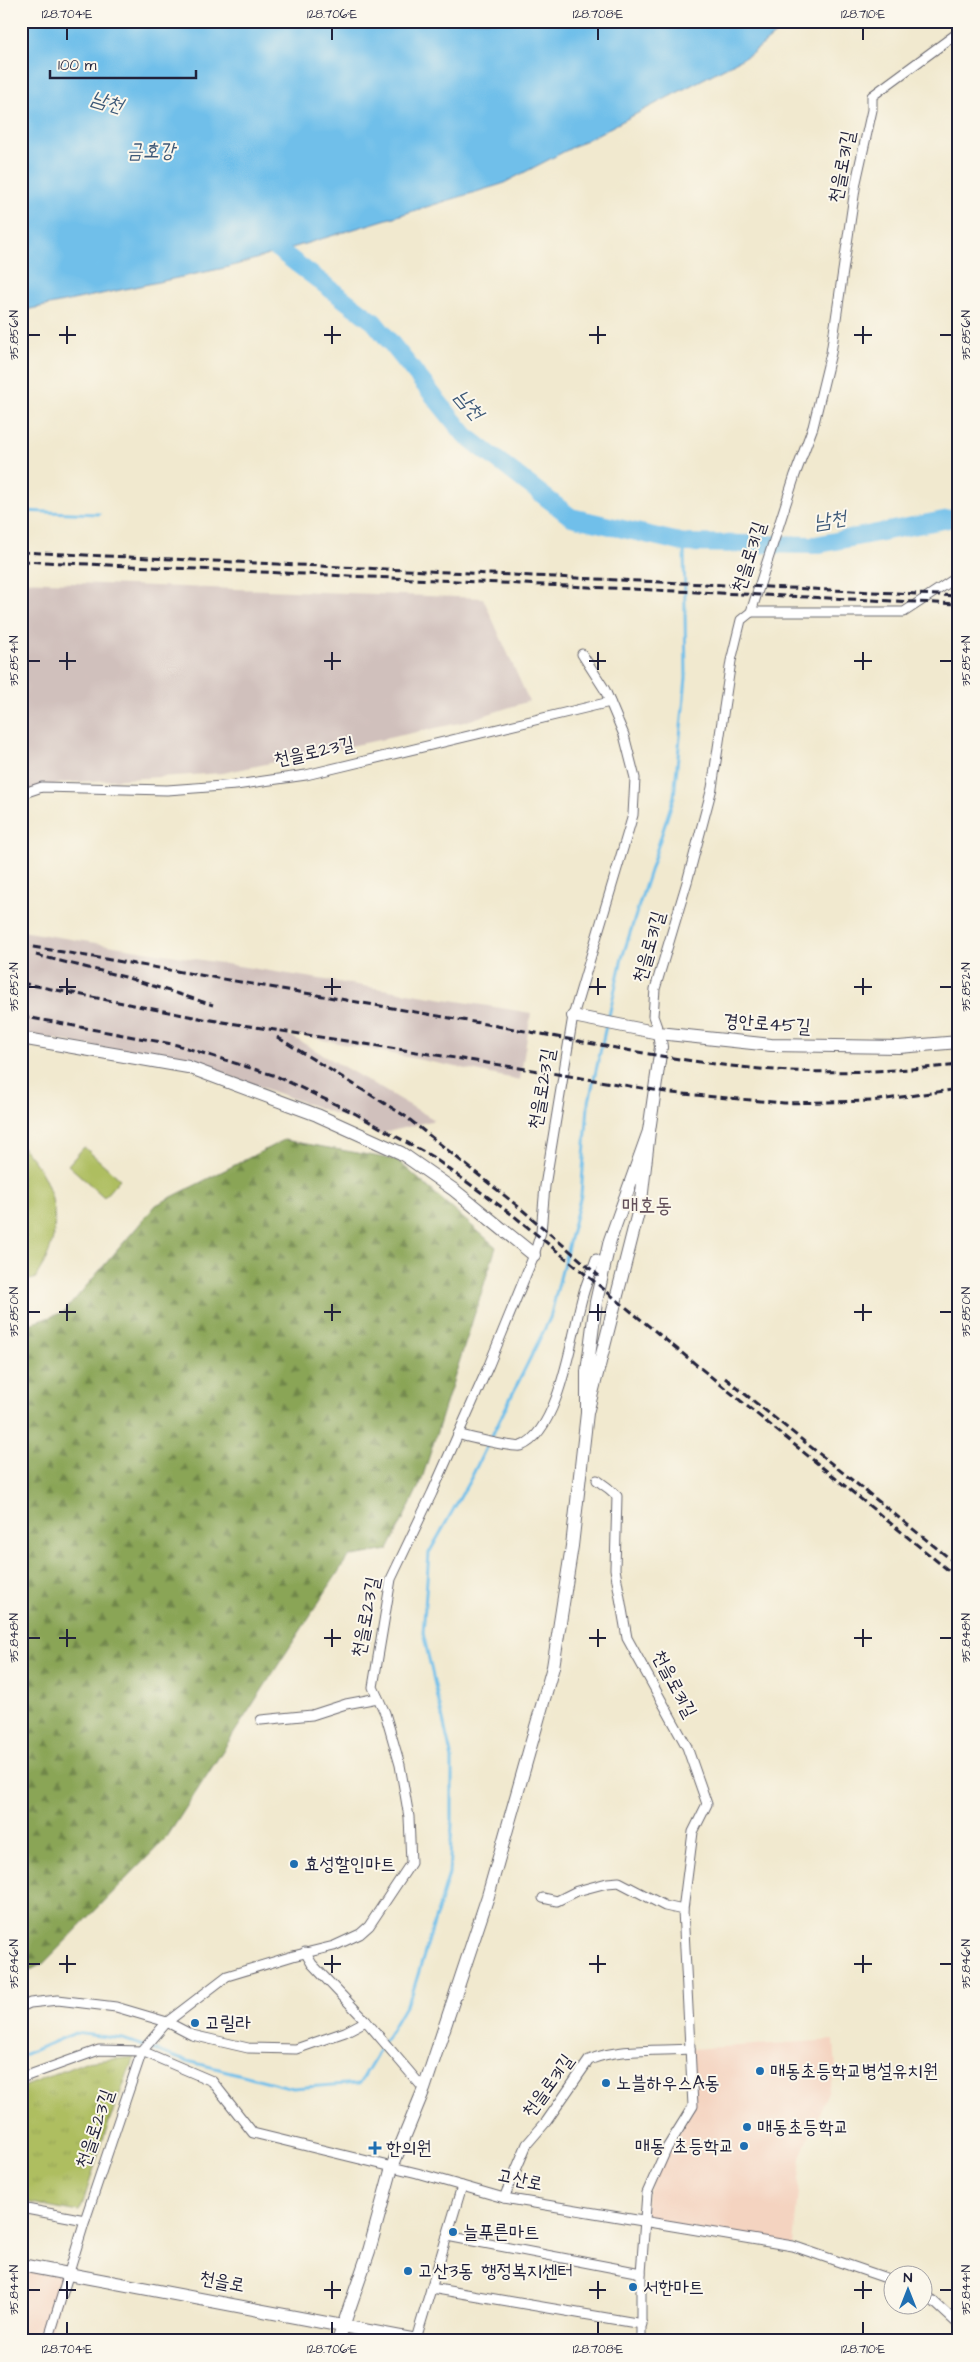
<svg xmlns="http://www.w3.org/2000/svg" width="980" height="2362" viewBox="0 0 980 2362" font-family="'Architects Daughter','Poor Story',sans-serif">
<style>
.built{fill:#f4d3c0}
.railway{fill:#d0c0bc}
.forest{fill:url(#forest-firs);stroke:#566449}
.park{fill:url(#park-tufts);stroke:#68704e}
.garden{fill:#aebe61;stroke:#68704e}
.water{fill:#70bfea;stroke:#497092}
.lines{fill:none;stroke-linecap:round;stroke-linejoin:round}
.stream{stroke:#70bfea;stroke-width:3}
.river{stroke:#70bfea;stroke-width:18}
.street-casing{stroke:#6a686f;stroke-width:11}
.secondary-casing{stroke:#6a686f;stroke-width:14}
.street{stroke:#fff;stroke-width:9}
.secondary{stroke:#fff;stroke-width:12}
.rail{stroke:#22223b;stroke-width:3;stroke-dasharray:8 4;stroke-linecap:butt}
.ticks{fill:none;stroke:#22223b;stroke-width:2}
.poi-dot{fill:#1f6fb2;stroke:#fbf7ec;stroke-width:2}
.labels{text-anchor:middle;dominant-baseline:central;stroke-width:4;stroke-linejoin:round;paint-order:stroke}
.street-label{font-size:19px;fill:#22223b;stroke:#fbf7ec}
.poi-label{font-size:19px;fill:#22223b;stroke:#fbf7ec;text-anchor:start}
.water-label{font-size:20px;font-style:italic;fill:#3d5978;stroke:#fbf7ec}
.quarter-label{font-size:21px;fill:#63505a;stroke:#fbf7ec}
.neatline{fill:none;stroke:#22223b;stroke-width:2}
.ticks-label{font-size:12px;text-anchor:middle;fill:#22223b}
</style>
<defs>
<pattern id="forest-firs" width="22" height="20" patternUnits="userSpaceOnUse" patternTransform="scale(1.25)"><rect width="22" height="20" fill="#8aa557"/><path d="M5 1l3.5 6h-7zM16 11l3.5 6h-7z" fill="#708649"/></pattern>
<pattern id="park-tufts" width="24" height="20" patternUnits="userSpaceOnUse" patternTransform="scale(1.25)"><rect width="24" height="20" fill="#aebe61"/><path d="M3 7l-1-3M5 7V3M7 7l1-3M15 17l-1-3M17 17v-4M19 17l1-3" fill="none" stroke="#95a355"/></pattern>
</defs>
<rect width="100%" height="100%" fill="#fbf7ec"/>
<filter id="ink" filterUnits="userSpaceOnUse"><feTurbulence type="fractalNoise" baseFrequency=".02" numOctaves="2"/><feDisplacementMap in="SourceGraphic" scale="10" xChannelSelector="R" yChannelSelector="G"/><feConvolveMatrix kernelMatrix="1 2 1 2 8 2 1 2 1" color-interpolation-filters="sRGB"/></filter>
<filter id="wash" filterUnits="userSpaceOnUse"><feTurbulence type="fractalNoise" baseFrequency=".0096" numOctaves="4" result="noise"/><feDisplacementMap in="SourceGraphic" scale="20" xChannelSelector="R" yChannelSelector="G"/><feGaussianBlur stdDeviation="1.12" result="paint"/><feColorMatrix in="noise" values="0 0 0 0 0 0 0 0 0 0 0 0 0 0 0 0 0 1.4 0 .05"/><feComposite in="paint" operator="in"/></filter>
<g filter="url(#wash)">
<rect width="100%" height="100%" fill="#f1e9cf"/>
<!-- built -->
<g class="built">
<polygon points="834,2040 836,2072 801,2157 793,2246 643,2222 647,2193 693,2106 690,2049"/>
<polygon points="21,2265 69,2272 48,2341 21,2341"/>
</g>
<!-- railway -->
<g class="railway">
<polygon points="21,581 483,598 529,701 464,722 223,773 62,783 21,798"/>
<polygon points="21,931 531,1013 520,1080 284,1032 435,1120 379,1134 341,1116 205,1067 21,1033"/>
</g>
<!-- forest -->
<polygon class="forest" points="284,1140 397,1160 496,1247 421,1482 388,1550 348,1557 167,1837 44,1963 21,1975 21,1327 64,1312 156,1205"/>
<!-- park -->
<polygon class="park" points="134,2057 105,2133 82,2206 79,2212 21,2201 21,2088 85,2062"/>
<!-- garden -->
<g class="garden">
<path d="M21,1146c30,29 44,73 25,113 -3,7 -8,13 -11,20l-14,2z"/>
<polygon points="84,1147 120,1179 104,1197 68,1165"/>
</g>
<!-- water -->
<polygon class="water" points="21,21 792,21 751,54 502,184 229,267 21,311"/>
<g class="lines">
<!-- stream -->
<g class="stream">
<polyline points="21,511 99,514"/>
<polyline points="608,1020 622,958 674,796 686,678 684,543"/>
<polyline points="21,2056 75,2033 123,2039 180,2059 293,2088 360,2083 412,1994 449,1874 452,1825 452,1759 423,1633 429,1553 471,1478 550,1318 581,1195 588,1106 606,1026"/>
</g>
<!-- river -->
<polyline class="river" points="263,238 374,322 465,435 571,517 684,543 815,545 959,517"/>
</g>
</g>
<g filter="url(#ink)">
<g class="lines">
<defs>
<g id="street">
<polyline points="751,612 904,612 959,576"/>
<polyline points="21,794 42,787 167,790 236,785 306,775 610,702"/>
<polyline points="659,1033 653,1016 655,989 687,882 712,788 731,661 741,620 751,612 795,475 813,427 831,353 856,182 872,110 872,96 959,32"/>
<path d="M458,1434c8,3 57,14 63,12 39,-15 51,-114 62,-151 3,-12 9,-24 13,-36"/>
<polyline points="597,1480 608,1488 617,1496 615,1569 627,1638 687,1747 707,1804 693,1832 683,1910 693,2106 667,2148 647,2193 641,2273 641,2341"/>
<polyline points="261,1720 312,1715 346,1704 378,1698"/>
<polyline points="543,1898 557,1901 577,1891 607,1883 619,1882 665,1906 683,1910"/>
<polyline points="305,1952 312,1964 366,2021 424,2089"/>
<polyline points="21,2007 30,2003 58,2000 116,2007 167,2022 192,2035 248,2048 296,2049 345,2032 366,2021"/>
<polyline points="21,2078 99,2050 142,2051 212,2081 253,2133 417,2173 504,2198 793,2246 892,2280"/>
<path d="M504,2198l23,-54 19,-22 43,-62c28,-12 71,-9 101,-11"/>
<polyline points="21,2208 85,2220"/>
<polyline points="447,2236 641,2273"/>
<polyline points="431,2288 642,2324"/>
<polyline points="922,2294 933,2301 959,2325"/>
<polyline points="416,2339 462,2186"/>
<polyline points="48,2341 85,2220 142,2051 167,2022 227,1976 293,1956 334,1946 360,1934 369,1926 411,1863 409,1817 400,1765 385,1713 373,1687 391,1579 432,1493 489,1365 534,1255 541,1232 545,1186 573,1016 633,815 635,778 624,735 605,690 582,654"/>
</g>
<g id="secondary">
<polyline points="573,1016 659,1033 771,1045 899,1047 959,1042"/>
<polyline points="21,1038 188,1067 317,1115 401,1153 454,1190 534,1255"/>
<polyline points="649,1131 661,1047 659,1033"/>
<polyline points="21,2265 422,2341"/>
<polyline points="338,2341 369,2251 392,2167 424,2089 488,1896 553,1667 572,1546 587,1413 587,1372 596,1302 610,1240 649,1131 641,1201 587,1413"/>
</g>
</defs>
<!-- street casing -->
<use href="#street" class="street-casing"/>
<!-- secondary casing -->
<use href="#secondary" class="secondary-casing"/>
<!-- street -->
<use href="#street" class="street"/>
<!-- secondary -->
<use href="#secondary" class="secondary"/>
<!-- rail -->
<g class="rail">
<polyline points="21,552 959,596"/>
<polyline points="21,561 959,604"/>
<path d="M21,945c157,26 313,53 470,80 83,14 165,33 249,42 72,8 146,5 219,-2"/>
<polyline points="36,955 125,977 213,1005"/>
<polyline points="21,983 204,1019 539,1071 672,1093 784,1103 872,1101 959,1089"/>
<polyline points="21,1016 177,1045 276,1076 356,1114 431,1156 514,1216 959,1579"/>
<polyline points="277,1037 405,1116 520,1208 599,1276"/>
<polyline points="725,1378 959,1566"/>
</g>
</g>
</g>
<!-- ticks -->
<path class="ticks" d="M67,28v12M332,28v12M598,28v12M863,28v12M67,326v18M332,326v18M598,326v18M863,326v18M28,335h12M59,335h17M324,335h17M589,335h17M854,335h18M940,335h12M67,652v18M332,652v18M598,652v18M863,652v18M28,661h12M59,661h17M324,661h17M589,661h17M854,661h18M940,661h12M67,978v17M332,978v17M598,978v17M863,978v17M28,987h12M59,987h17M324,987h17M589,987h17M854,987h18M940,987h12M67,1304v17M332,1304v17M598,1304v17M863,1304v17M28,1312h12M59,1312h17M324,1312h17M589,1312h17M854,1312h18M940,1312h12M67,1629v18M332,1629v18M598,1629v18M863,1629v18M28,1638h12M59,1638h17M324,1638h17M589,1638h17M854,1638h18M940,1638h12M67,1955v18M332,1955v18M598,1955v18M863,1955v18M28,1964h12M59,1964h17M324,1964h17M589,1964h17M854,1964h18M940,1964h12M67,2281v18M332,2281v18M598,2281v18M863,2281v18M28,2290h12M59,2290h17M324,2290h17M589,2290h17M854,2290h18M940,2290h12M67,2322v12M332,2322v12M598,2322v12M863,2322v12"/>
<!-- markers -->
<g class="poi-dot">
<circle cx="294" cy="1864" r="5"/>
<circle cx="195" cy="2023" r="5"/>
<circle cx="760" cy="2071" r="5"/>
<circle cx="606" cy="2083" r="5"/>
<circle cx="747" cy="2127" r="5"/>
<circle cx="744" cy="2146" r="5"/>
<path d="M372.5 2140.5h5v5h5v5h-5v5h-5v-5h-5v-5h5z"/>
<circle cx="453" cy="2232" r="5"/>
<circle cx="408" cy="2271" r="5"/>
<circle cx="633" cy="2287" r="5"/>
</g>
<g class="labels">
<!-- street labels -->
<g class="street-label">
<text transform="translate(842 167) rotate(-79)">천을로31길</text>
<text transform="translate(749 557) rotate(-72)">천을로31길</text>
<text transform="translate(314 752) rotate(-12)">천을로23길</text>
<text transform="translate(649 947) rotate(-74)">천을로31길</text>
<text transform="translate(767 1024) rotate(4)">경안로45길</text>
<text transform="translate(542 1089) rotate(-80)">천을로23길</text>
<text transform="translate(366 1617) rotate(-79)">천을로23길</text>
<text transform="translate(674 1684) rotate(62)">천을로31길</text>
<text transform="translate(548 2086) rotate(-54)">천을로31길</text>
<text transform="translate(95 2129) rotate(-71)">천을로23길</text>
<text transform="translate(520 2180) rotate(12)">고산로</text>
<text transform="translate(222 2282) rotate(11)">천을로</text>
</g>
<!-- poi labels -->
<g class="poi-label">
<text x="304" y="1864">효성할인마트</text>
<text x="205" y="2023">고릴라</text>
<text x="770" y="2071">매동초등학교병설유치원</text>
<text x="616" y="2083">노블하우스A동</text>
<text x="757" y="2127">매동초등학교</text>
<text x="734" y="2146" text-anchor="end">매동 초등학교</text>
<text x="386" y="2148">한의원</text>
<text x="463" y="2232">늘푸른마트</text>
<text x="418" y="2271">고산3동 행정복지센터</text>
<text x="643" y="2287">서한마트</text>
</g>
<!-- water labels -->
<g class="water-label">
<text transform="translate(107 102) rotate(17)">남천</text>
<text x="151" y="151">금호강</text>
<text transform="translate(469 405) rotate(50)">남천</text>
<text transform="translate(830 520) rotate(-9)">남천</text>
</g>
<!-- quarter labels -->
<g class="quarter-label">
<text x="647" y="1205">매호동</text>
</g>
</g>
<!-- margin -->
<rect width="980" height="2362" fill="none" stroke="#fbf7ec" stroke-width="55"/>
<!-- north arrow -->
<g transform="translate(908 2290)"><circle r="24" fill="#fbf7ec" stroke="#a4a2a5"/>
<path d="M0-4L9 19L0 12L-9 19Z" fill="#1f6fb2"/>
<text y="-8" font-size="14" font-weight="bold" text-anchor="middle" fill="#22223b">N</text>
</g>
<!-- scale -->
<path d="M50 70v8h146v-8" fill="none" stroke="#22223b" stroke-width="2.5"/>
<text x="58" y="70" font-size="15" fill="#22223b" stroke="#fbf7ec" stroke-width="4" paint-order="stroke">100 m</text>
<rect x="28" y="28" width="924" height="2306" class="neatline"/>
<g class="ticks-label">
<text x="67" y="18">128.704°E</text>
<text x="332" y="18">128.706°E</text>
<text x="598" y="18">128.708°E</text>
<text x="863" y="18">128.710°E</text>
<text transform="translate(14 335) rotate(-90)" y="4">35.856°N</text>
<text transform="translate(966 335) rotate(-90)" y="4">35.856°N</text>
<text transform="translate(14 661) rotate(-90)" y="4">35.854°N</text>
<text transform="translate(966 661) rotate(-90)" y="4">35.854°N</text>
<text transform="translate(14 987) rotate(-90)" y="4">35.852°N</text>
<text transform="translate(966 987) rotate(-90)" y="4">35.852°N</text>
<text transform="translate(14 1312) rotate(-90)" y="4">35.850°N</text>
<text transform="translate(966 1312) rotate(-90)" y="4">35.850°N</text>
<text transform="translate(14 1638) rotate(-90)" y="4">35.848°N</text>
<text transform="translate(966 1638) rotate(-90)" y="4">35.848°N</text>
<text transform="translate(14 1964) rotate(-90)" y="4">35.846°N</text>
<text transform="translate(966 1964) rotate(-90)" y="4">35.846°N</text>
<text transform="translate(14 2290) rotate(-90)" y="4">35.844°N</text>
<text transform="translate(966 2290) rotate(-90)" y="4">35.844°N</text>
<text x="67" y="2353">128.704°E</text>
<text x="332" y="2353">128.706°E</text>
<text x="598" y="2353">128.708°E</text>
<text x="863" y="2353">128.710°E</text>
</g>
</svg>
